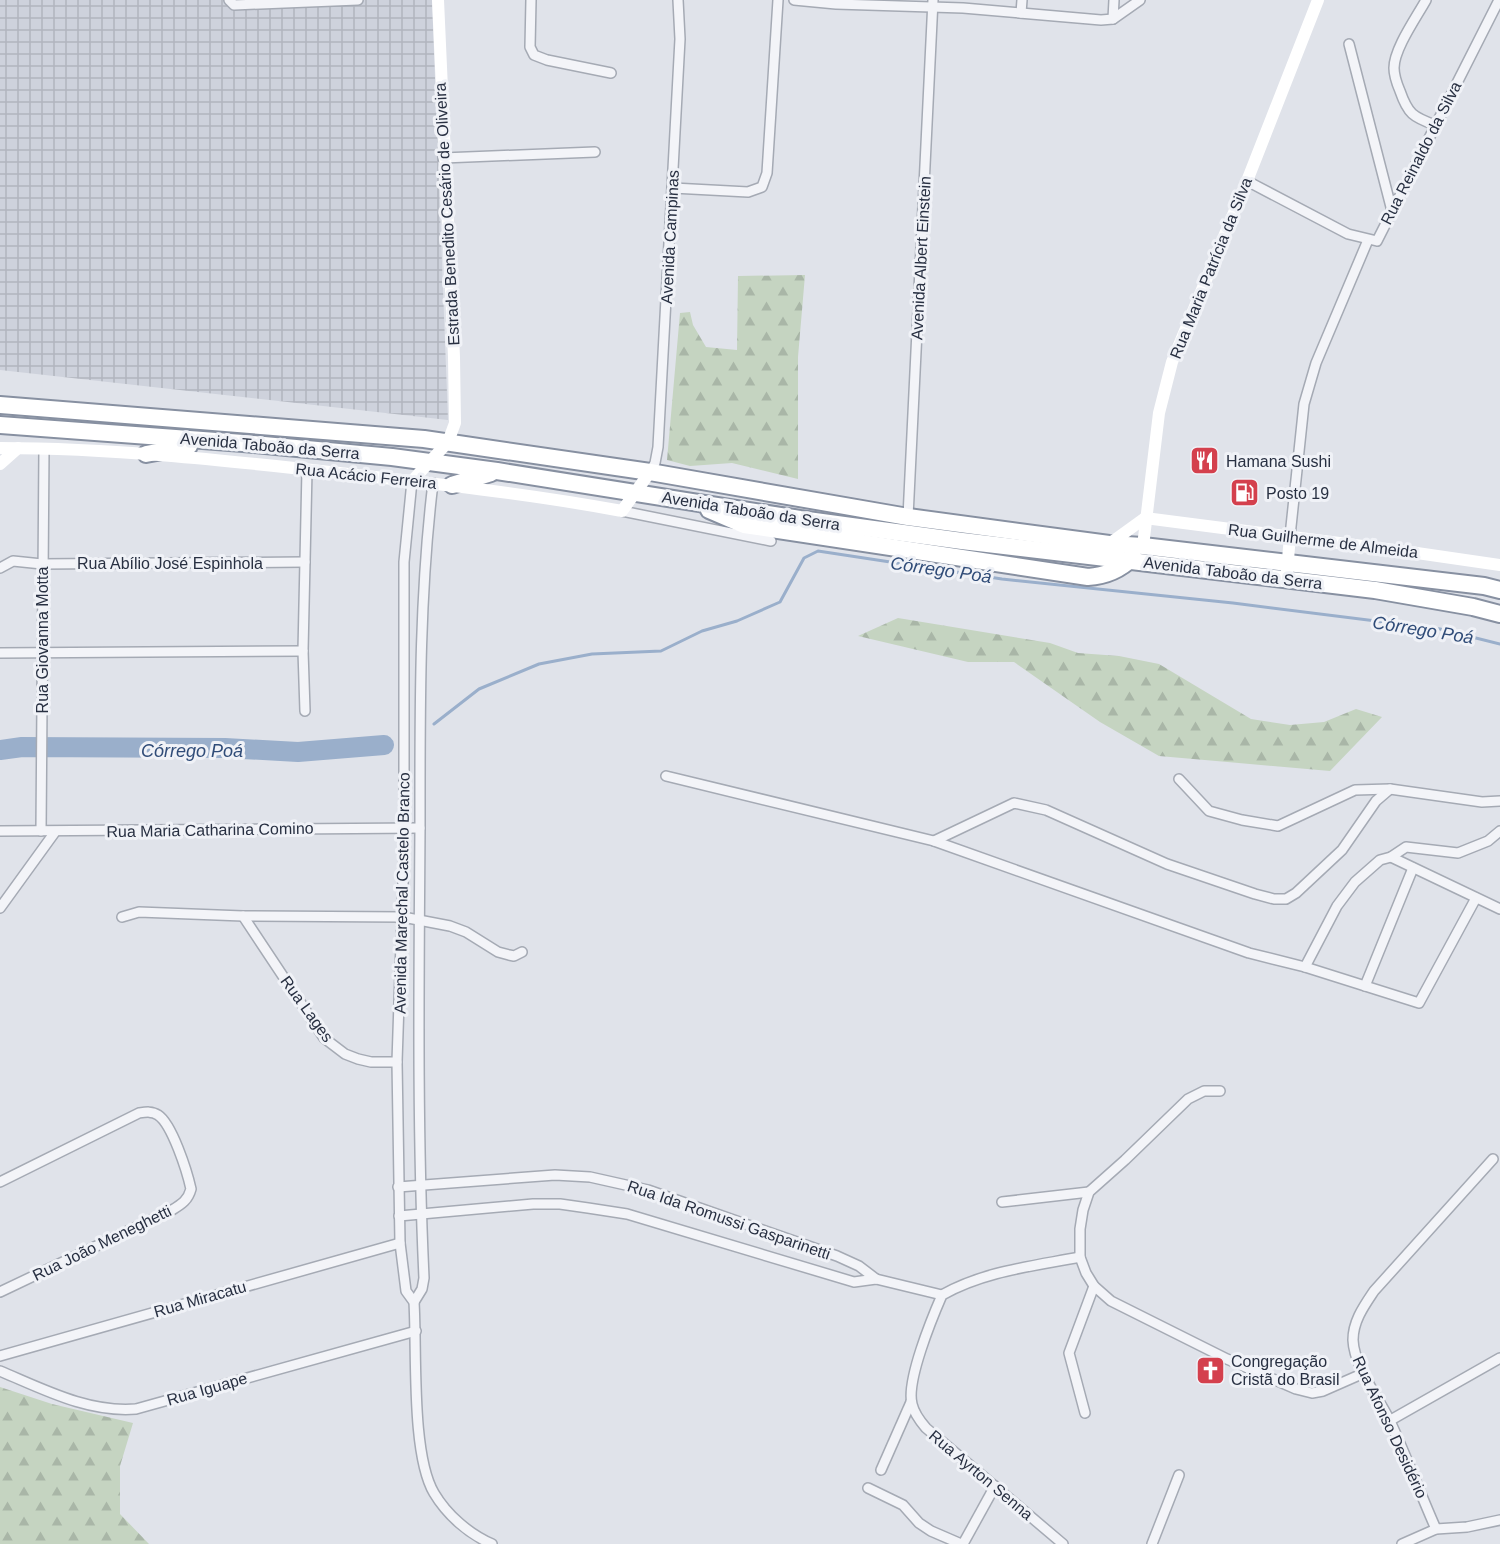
<svg xmlns="http://www.w3.org/2000/svg" width="1500" height="1544" viewBox="0 0 1500 1544" font-family="Arial,sans-serif">
<style>
.industrial{fill:url(#industrial-grid)}
.forest{fill:url(#forest-firs)}
.lines{fill:none;stroke-linecap:round;stroke-linejoin:round}
.stream{stroke:#9aafcb;stroke-width:3}
.river{stroke:#9aafcb;stroke-width:20}
.street-casing{stroke:#a5aab4;stroke-width:12}
.highway-casing{stroke:#8790a1;stroke-width:20}
.street{stroke:#f3f4f8;stroke-width:9}
.secondary{stroke:#fff;stroke-width:12}
.highway{stroke:#fff;stroke-width:16}
.labels{text-anchor:middle;dominant-baseline:central;stroke-width:6;stroke-linejoin:round;paint-order:stroke}
.street-label{font-size:16px;fill:#283042;stroke:#f0f2f7}
.poi-label{font-size:16px;fill:#283042;stroke:#f0f2f7;text-anchor:start}
.water-label{font-size:18px;font-style:italic;fill:#304c78;stroke:#f0f2f7}
</style>
<defs>
<pattern id="industrial-grid" width="8" height="8" patternUnits="userSpaceOnUse" patternTransform="scale(1.5)"><rect width="8" height="8" fill="#ced2dc"/><path d="M0 4h8M4 0v8" fill="none" stroke="#b1b5be"/></pattern>
<pattern id="forest-firs" width="22" height="20" patternUnits="userSpaceOnUse" patternTransform="scale(1.5)"><rect width="22" height="20" fill="#c5d4c1"/><path d="M5 1l3.5 6h-7zM16 11l3.5 6h-7z" fill="#a9b6a7"/></pattern>
</defs>
<rect width="100%" height="100%" fill="#e0e3ea"/>
<!-- industrial -->
<polygon class="industrial" points="0,0 432,0 448,420 0,370"/>
<!-- forest -->
<g class="forest">
<polygon points="805,275 798,357 798,479 732,463 690,466 667,460 680,313 690,312 693,325 706,347 737,350 738,276"/>
<polygon points="898,618 1050,643 1078,653 1119,656 1159,664 1251,719 1290,725 1324,722 1356,709 1382,717 1330,771 1159,756 1100,722 1014,662 968,662 858,636"/>
<polygon points="0,1387 52,1404 133,1423 120,1466 120,1514 149,1544 0,1544"/>
</g>
<g class="lines">
<!-- stream -->
<polyline class="stream" points="434,724 479,689 539,664 592,654 661,651 702,631 737,621 780,602 804,558 818,551 1002,579 1233,603 1440,629 1500,644"/>
<!-- river -->
<polyline class="river" points="0,750 22,747 225,748 298,752 384,745"/>
<defs>
<g id="street">
<polyline points="229,0 234,5 358,0"/>
<polyline points="531,0 530,47 534,55 547,60 611,73"/>
<polyline points="794,0 836,4 963,8 1101,20 1113,19 1140,0"/>
<path d="M1426,0c-10,18 -32,49 -32,68 0,8 3,16 6,23 8,23 13,26 35,34"/>
<polyline points="1021,13 1022,0"/>
<polyline points="1113,19 1114,0"/>
<polyline points="1349,44 1392,211"/>
<polyline points="443,158 595,152"/>
<polyline points="1247,181 1348,234 1377,241 1499,0"/>
<polyline points="673,188 748,192 762,187 767,173 778,0"/>
<polyline points="650,472 655,463 658,447 680,39 678,0"/>
<path d="M412,481l-8,81v292l-7,208 3,181 6,48 8,11c3,49 -3,152 20,191 13,22 35,41 58,51"/>
<polyline points="622,511 771,541"/>
<polyline points="908,517 933,0"/>
<polyline points="1290,536 1304,404 1316,363 1368,240"/>
<polyline points="0,568 13,561 42,564 305,562"/>
<polyline points="0,653 303,651"/>
<polyline points="305,711 303,651 307,470"/>
<polyline points="666,776 934,841 1249,953 1305,967 1419,1003 1476,898"/>
<polyline points="1179,779 1209,811 1242,820 1278,826 1355,790 1390,789 1482,802 1500,801"/>
<polyline points="0,831 420,828"/>
<polyline points="41,831 44,449"/>
<polyline points="934,841 1014,803 1046,810 1167,864 1255,894 1274,899 1286,899 1296,893 1342,850 1376,801 1390,789"/>
<polyline points="1391,857 1500,909"/>
<polyline points="0,908 55,832"/>
<polyline points="243,916 324,1038 345,1054 358,1059 371,1062 397,1062"/>
<polyline points="122,917 139,912 243,916 403,917 450,926 466,932 498,952 509,955 514,956 522,952"/>
<polyline points="1305,967 1337,906 1355,882 1380,860 1391,857 1406,847 1458,853 1488,841 1500,831"/>
<polyline points="1365,986 1413,868"/>
<polyline points="1220,1091 1204,1091 1188,1099 1125,1160 1089,1192 1083,1210 1080,1229 1080,1257 1086,1273 1094,1286 1111,1301 1227,1359 1296,1389 1312,1393 1323,1391 1364,1373"/>
<path d="M0,1182l139,-69c7,-1 13,-2 19,2 14,9 29,56 33,74 -3,11 -9,15 -19,21l-172,82"/>
<polyline points="398,1187 555,1175 590,1177 648,1190 837,1256 859,1266 876,1279"/>
<polyline points="1002,1202 1089,1192"/>
<polyline points="399,1216 533,1204 560,1204 588,1208 627,1214 854,1282 876,1279 942,1295"/>
<path d="M414,1302l8,-13 2,-11c-7,-150 -5,-300 -4,-450 0,-115 -1,-230 13,-345"/>
<polyline points="0,1356 400,1243"/>
<path d="M0,1371c43,18 88,42 136,38l280,-78"/>
<polyline points="1085,1413 1069,1353 1094,1286"/>
<polyline points="1389,1421 1500,1358"/>
<polyline points="881,1470 911,1402"/>
<polyline points="868,1488 903,1505 919,1523 931,1531 961,1544"/>
<path d="M1436,1529c-16,-36 -30,-74 -47,-110 -11,-22 -35,-53 -36,-79 0,-19 11,-34 21,-49l119,-132"/>
<polyline points="963,1544 995,1486"/>
<path d="M1063,1544l-137,-116c-6,-7 -12,-15 -14,-24 -6,-23 20,-86 30,-109 42,-24 92,-29 138,-38"/>
<polyline points="1152,1544 1179,1475"/>
<polyline points="1402,1544 1436,1529 1467,1527 1500,1520"/>
</g>
<g id="highway">
<polyline points="0,405 424,439 650,472 908,517 1109,544 1143,546 1484,586 1500,590"/>
<polyline points="0,425 243,443 392,457 497,471 800,519 962,541 1375,590 1473,607 1500,614"/>
<polyline points="146,454 189,446"/>
<polyline points="452,485 491,473"/>
<path d="M709,510l35,15 344,52c17,-1 32,-7 45,-20"/>
</g>
</defs>
<!-- street casing -->
<use href="#street" class="street-casing"/>
<!-- highway casing -->
<use href="#highway" class="highway-casing"/>
<!-- street -->
<use href="#street" class="street"/>
<!-- secondary -->
<g class="secondary">
<path d="M0,448c110,0 221,12 330,24 98,11 195,21 292,39l28,-39"/>
<polyline points="0,464 18,448"/>
<polyline points="412,481 448,442 455,423 454,357 438,0"/>
<polyline points="1145,518 1417,553 1500,565"/>
<polyline points="1109,544 1145,518"/>
<polyline points="1143,546 1159,413 1172,362 1247,181 1318,0"/>
<polyline points="1287,571 1290,536"/>
</g>
<!-- highway -->
<use href="#highway" class="highway"/>
</g>
<!-- icons -->
<defs>
<symbol id="restaurant-square" viewBox="-11 -11 22 22"><rect x="-9" y="-9" width="18" height="18" rx="4" fill="#d4404d" stroke="#f0f2f7"/><path d="M-5-6h1v4h1v-4h1v4h1v-4h1v5L-1.5 .5V6h-2V.5L-5-1ZM5-6V6H3V1.5H1.5Q1.5-4 5-6Z" fill="#fff"/></symbol>
<symbol id="fuel-square" viewBox="-11 -11 22 22"><rect x="-9" y="-9" width="18" height="18" rx="4" fill="#d4404d" stroke="#f0f2f7"/><path d="M-5.5-6h7V0h2V4h1.3V-2.5L3-4.5l.8-.8L6-3V5H2.5V1h-1V6h-7ZM-4.2-4.7v3.2H.2V-4.7Z" fill="#fff"/></symbol>
<symbol id="church-square" viewBox="-11 -11 22 22"><rect x="-9" y="-9" width="18" height="18" rx="4" fill="#d4404d" stroke="#f0f2f7"/><path d="M-1.2-6h2.4v3.5h3.3v2.4h-3.3V6h-2.4V-.1h-3.3v-2.4h3.3Z" fill="#fff"/></symbol>
</defs>
<g fill-rule="evenodd">
<use href="#restaurant-square" x="1188" y="444" width="33" height="33"/>
<use href="#fuel-square" x="1228" y="476" width="33" height="33"/>
<use href="#church-square" x="1194" y="1354" width="33" height="33"/>
</g>
<g class="labels">
<!-- street labels -->
<g class="street-label">
<text transform="translate(1421 153) rotate(-63)">Rua Reinaldo da Silva</text>
<text transform="translate(447 214) rotate(-93)">Estrada Benedito Cesário de Oliveira</text>
<text transform="translate(670 237) rotate(-87)">Avenida Campinas</text>
<text transform="translate(921 258) rotate(-87)">Avenida Albert Einstein</text>
<text transform="translate(1211 268) rotate(-68)">Rua Maria Patrícia da Silva</text>
<text transform="translate(270 446) rotate(5)">Avenida Taboão da Serra</text>
<text transform="translate(366 476) rotate(6)">Rua Acácio Ferreira</text>
<text transform="translate(751 511) rotate(9)">Avenida Taboão da Serra</text>
<text transform="translate(1323 541) rotate(7)">Rua Guilherme de Almeida</text>
<text x="170" y="563">Rua Abílio José Espinhola</text>
<text transform="translate(1233 573) rotate(7)">Avenida Taboão da Serra</text>
<text transform="translate(42 640) rotate(-90)">Rua Giovanna Motta</text>
<text transform="translate(210 830) rotate(-1)">Rua Maria Catharina Comino</text>
<text transform="translate(402 893) rotate(-89)">Avenida Marechal Castelo Branco</text>
<text transform="translate(307 1009) rotate(54)">Rua Lages</text>
<text transform="translate(729 1220) rotate(19)">Rua Ida Romussi Gasparinetti</text>
<text transform="translate(102 1243) rotate(-26)">Rua João Meneghetti</text>
<text transform="translate(200 1299) rotate(-16)">Rua Miracatu</text>
<text transform="translate(207 1389) rotate(-16)">Rua Iguape</text>
<text transform="translate(1390 1427) rotate(65)">Rua Afonso Desidério</text>
<text transform="translate(981 1475) rotate(40)">Rua Ayrton Senna</text>
</g>
<!-- poi labels -->
<g class="poi-label">
<text x="1226" y="461">Hamana Sushi</text>
<text x="1266" y="493">Posto 19</text>
<text x="1231" y="1361">Congregação<tspan x="1231" dy="18">Cristã do Brasil</tspan></text>
</g>
<!-- water labels -->
<g class="water-label">
<text transform="translate(941 570) rotate(8)">Córrego Poá</text>
<text transform="translate(1423 630) rotate(9)">Córrego Poá</text>
<text x="192" y="751">Córrego Poá</text>
</g>
</g>
</svg>
